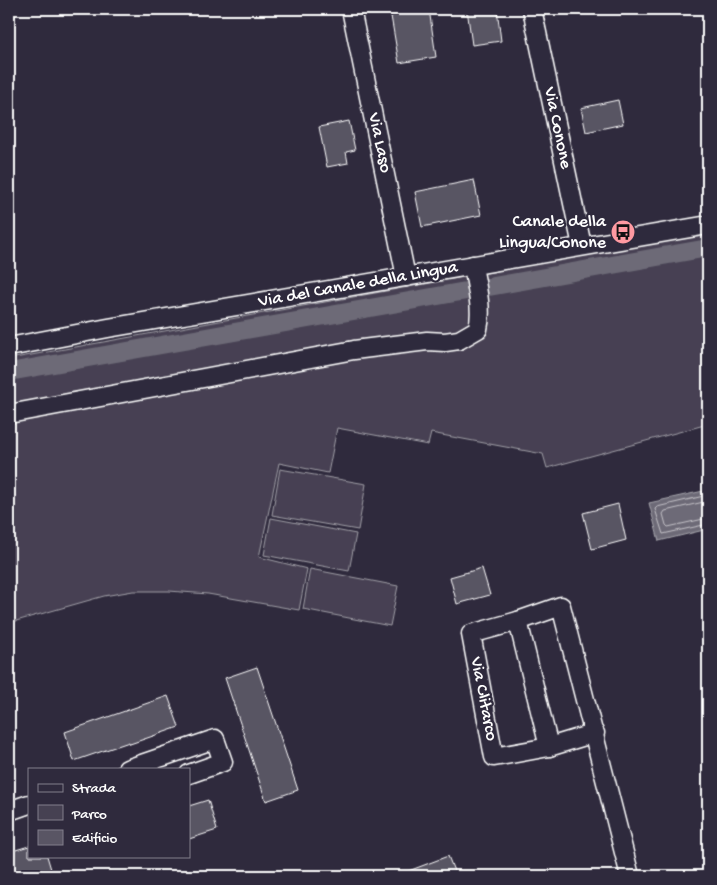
<svg xmlns="http://www.w3.org/2000/svg" width="717" height="885" viewBox="0 0 717 885" font-family="'Gochi Hand',sans-serif">
<style>
.green{fill:#464152;stroke:#a2a0a8}
.water{fill:#6d6a77;stroke:#a7a6ad}
.lines{fill:none;stroke-linecap:round;stroke-linejoin:round}
.shore{stroke:#c5c3c9;stroke-width:1}
.canal{stroke:#6d6a77;stroke-width:18}
.building{fill:#595564;stroke:#fff}
.minor-casing{stroke:#fff;stroke-width:21}
.minor{stroke:#2f2a3d;stroke-width:18}
.labels{text-anchor:middle;dominant-baseline:central;stroke-width:4.5;stroke-linejoin:round;paint-order:stroke}
.street-label{font-size:18px;fill:#fff;stroke:#2f2a3d}
.poi-label{font-size:18px;fill:#fff;stroke:#2f2a3d;text-anchor:end}
</style>
<rect width="100%" height="100%" fill="#2f2a3d"/>
<filter id="ink" filterUnits="userSpaceOnUse"><feTurbulence type="fractalNoise" baseFrequency=".02" numOctaves="2"/><feDisplacementMap in="SourceGraphic" scale="10" xChannelSelector="R" yChannelSelector="G"/><feConvolveMatrix kernelMatrix="1 2 1 2 8 2 1 2 1" color-interpolation-filters="sRGB"/></filter>
<g filter="url(#ink)">
<!-- green -->
<g class="green">
<polygon points="708,233 708,424 547,468 543,454 431,433 428,445 337,428 328,473 279,463 259,557 307,569 299,610 208,594 169,591 133,591 104,596 9,623 9,359"/>
<polygon points="280,469 366,484 358,530 272,515"/>
<polygon points="271,518 356,534 349,571 264,555"/>
<polygon points="310,569 398,586 390,626 303,609"/>
</g>
<!-- water -->
<polygon class="water" points="708,490 708,529 659,541 649,503"/>
<g class="lines">
<!-- shore -->
<g class="shore">
<polyline points="708,495 657,507 655,509 663,534 708,524"/>
<polyline points="708,501 665,511 663,514 666,525 668,527 708,518"/>
</g>
<!-- canal -->
<polyline class="canal" points="9,372 708,248"/>
</g>
<!-- building -->
<g class="building">
<polygon points="429,9 436,57 399,63 391,16"/>
<polygon points="467,9 497,9 501,41 472,45"/>
<polygon points="618,100 623,124 586,132 581,108"/>
<polygon points="349,121 355,150 346,152 348,163 327,167 319,127"/>
<polygon points="474,180 481,215 422,227 415,192"/>
<polygon points="618,504 626,540 592,549 583,513"/>
<polygon points="482,568 490,595 457,604 450,577"/>
<polygon points="257,667 298,790 266,801 225,678"/>
<polygon points="168,696 179,727 130,744 129,742 74,761 65,732"/>
<polygon points="208,800 217,830 189,839 189,806"/>
<polygon points="29,846 29,856 47,856 53,876 9,876 9,852"/>
<polygon points="448,856 456,876 398,876 398,875"/>
</g>
<g class="lines">
<defs>
<g id="minor">
<polyline points="351,9 406,277"/>
<polyline points="532,9 582,246"/>
<polyline points="9,347 108,328 708,225"/>
<path d="M9,414l345,-64 73,-9 18,1 14,-2 19,-11c5,-21 -2,-43 -5,-64"/>
<polyline points="518,621 549,747"/>
<polyline points="595,733 549,747 494,757 471,634 518,621 561,606 630,876"/>
<polyline points="127,769 215,739 223,762 189,774"/>
<polyline points="9,811 29,804"/>
</g>
</defs>
<!-- minor casing -->
<use href="#minor" class="minor-casing"/>
<!-- minor -->
<use href="#minor" class="minor"/>
</g>
</g>
<!-- icons -->
<defs>
<symbol id="bus-disc" viewBox="-11 -11 22 22"><circle r="9.5" fill="#ff9aa2" stroke="#2f2a3d"/><path d="M-5-6H5V4H4V6H2V4H-2V6H-4V4H-5ZM-3.5-4V0h7V-4ZM-3.5 1.2v1.5H-2V1.2ZM2 1.2v1.5H3.5V1.2Z" fill="#111"/></symbol>
</defs>
<g fill-rule="evenodd">
<use href="#bus-disc" x="609" y="218" width="28" height="28"/>
</g>
<g class="labels">
<!-- street labels -->
<g class="street-label">
<text transform="translate(557 128) rotate(78)">Via Conone</text>
<text transform="translate(379 143) rotate(78)">Via Laso</text>
<text transform="translate(358 285) rotate(-10)">Via del Canale della Lingua</text>
<text transform="translate(483 699) rotate(79)">Via Clitarco</text>
</g>
<!-- poi labels -->
<g class="poi-label">
<text x="606" y="222">Canale della<tspan x="606" dy="21">Lingua/Conone</tspan></text>
</g>
</g>
<!-- margin -->
<rect width="717" height="885" fill="none" stroke="#2f2a3d" stroke-width="30"/>
<rect x="15" y="15" width="687" height="855" fill="none" stroke="#fff" stroke-width="2" filter="url(#ink)"/>
<!-- legend -->
<rect x="28" y="768" width="162" height="90" fill="#2f2a3d" stroke="#827f8b"/>
<rect x="38" y="784" width="25" height="8" fill="#2f2a3d" stroke="#827f8b"/>
<text x="72" y="792" font-size="15" fill="#ffffff">Strada</text>
<rect x="38" y="805" width="25" height="15" fill="#464152" stroke="#827f8b"/>
<text x="72" y="818" font-size="15" fill="#ffffff">Parco</text>
<rect x="38" y="830" width="25" height="15" fill="#595564" stroke="#827f8b"/>
<text x="72" y="842" font-size="15" fill="#ffffff">Edificio</text>
</svg>
